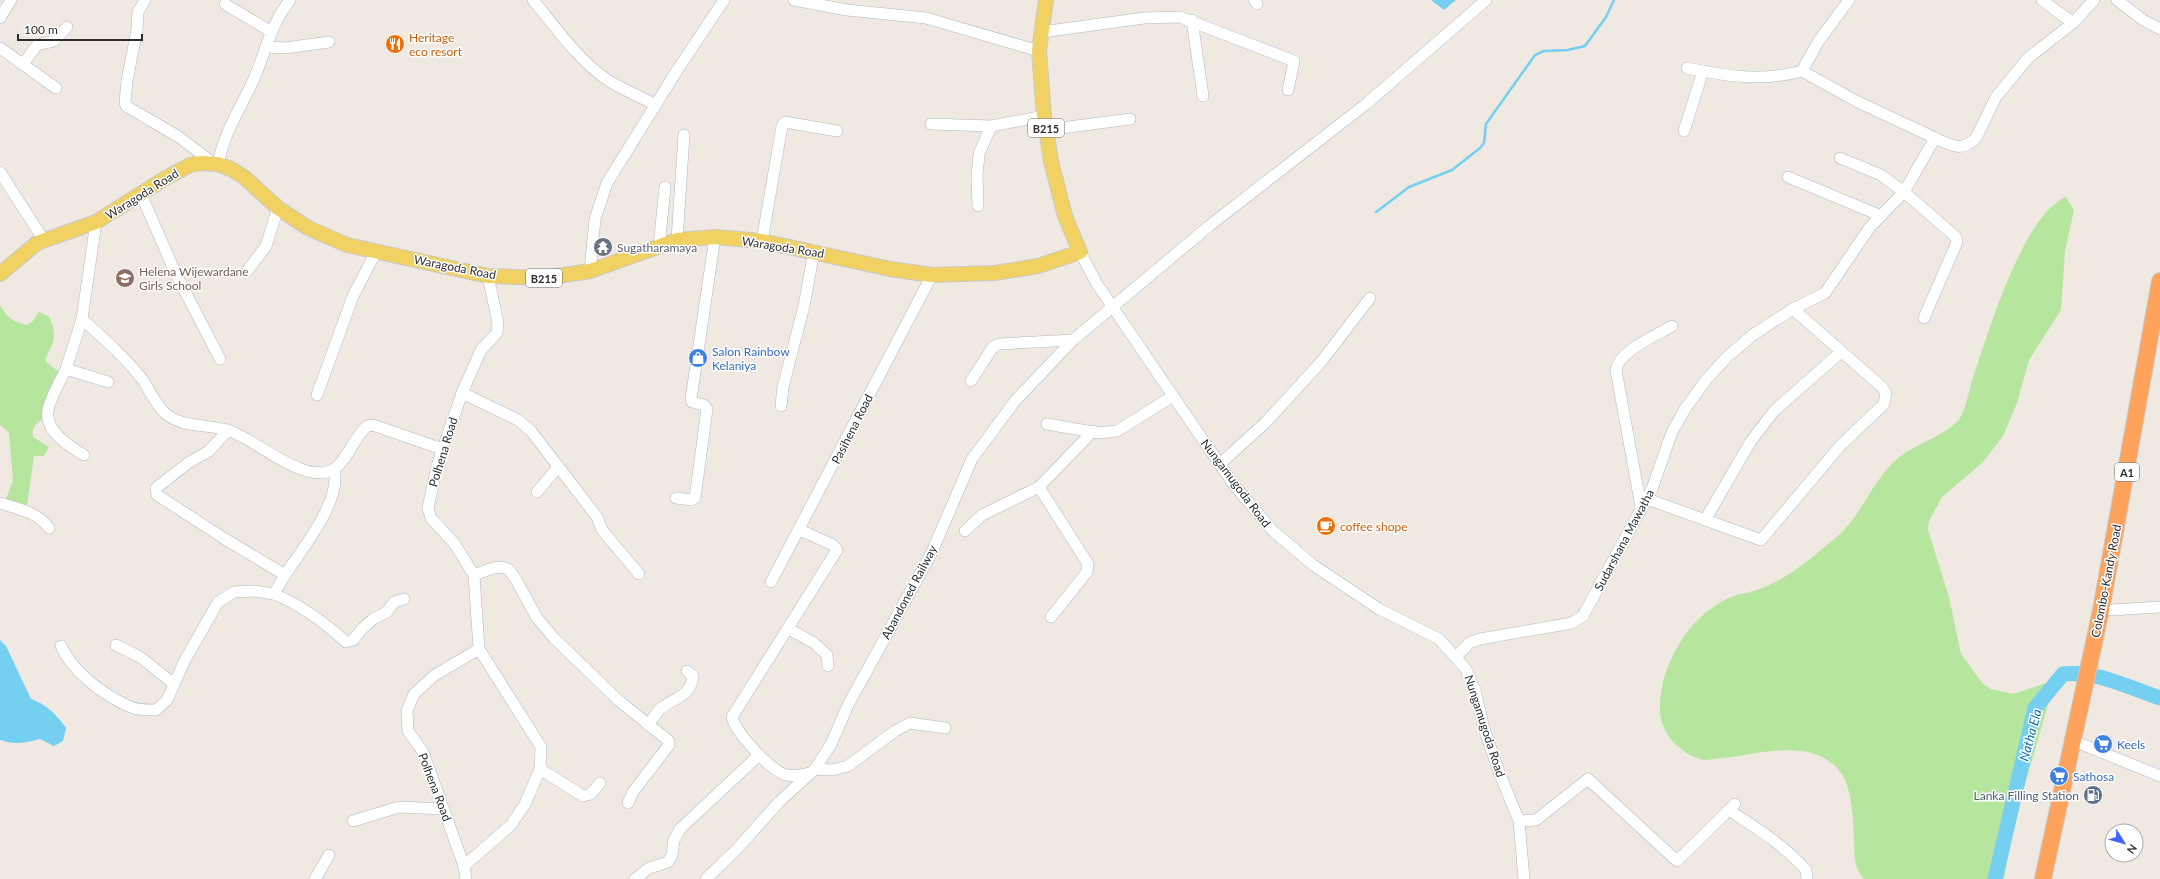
<svg xmlns="http://www.w3.org/2000/svg" width="2160" height="879" viewBox="0 0 2160 879" font-family="Lato,sans-serif">
<style>
.green{fill:#b6e59e}
.water{fill:#75cff0}
.lines{fill:none;stroke-linecap:round;stroke-linejoin:round}
.stream{stroke:#75cff0;stroke-width:2.5}
.river{stroke:#75cff0;stroke-width:15}
.minor-casing{stroke:#b4b7c1;stroke-width:12}
.major-casing{stroke:#c9c9c9;stroke-width:16}
.highway-casing{stroke:#c9c9c9;stroke-width:18}
.minor{stroke:#fff;stroke-width:11}
.major{stroke:#f2d163;stroke-width:14}
.highway{stroke:#ffa35c;stroke-width:16}
.labels{text-anchor:middle;dominant-baseline:central;stroke-width:3;stroke-linejoin:round;paint-order:stroke}
.shield{fill:#fff;stroke:#6d6d6d;stroke-width:1}
.shield-label{font-size:11px;font-weight:bold;fill:#2e2e2e}
.food-label{font-size:12px;fill:#c56008;stroke:#fff;text-anchor:start}
.street-label{font-size:12px;fill:#2e2e2e;stroke:#fff}
.worship-label{font-size:12px;fill:#5b616d;stroke:#fff;text-anchor:start}
.education-label{font-size:12px;fill:#785e54;stroke:#fff;text-anchor:start}
.shop-label{font-size:12px;fill:#366cbe;stroke:#fff;text-anchor:start}
.service-label{font-size:12px;fill:#4e5e75;stroke:#fff;text-anchor:end}
.water-label{font-size:13px;font-style:italic;fill:#0d6fa3;stroke:#fff}
</style>
<rect width="100%" height="100%" fill="#efe9e1"/>
<!-- green -->
<g class="green">
<path d="M2066,197l8,13 -9,41 -4,59 -32,50 -12,43 -14,33 -20,26 -41,35 -13,24 -1,9 21,67 12,57 22,30 8,5 22,5 33,-11 6,8 -37,128 -11,60h-140l-6,-8 -3,-10c-2,-25 1,-72 -17,-92 -28,-31 -79,-15 -114,-11 -6,0 -14,2 -20,2 -12,-2 -22,-10 -30,-17 -9,-10 -15,-23 -14,-37 1,-43 29,-90 69,-108 12,-5 26,-6 38,-12 28,-12 50,-33 73,-52 21,-19 33,-54 57,-75 17,-15 51,-24 63,-41 6,-9 10,-32 14,-43 14,-42 50,-162 92,-178z"/>
<path d="M0,305c7,13 13,17 27,20l6,-4 6,-9 9,4c6,8 8,22 3,31 -2,6 -6,9 -5,15l17,13c-4,11 -9,31 -15,39 -6,8 -17,9 -15,23l16,10 -5,9h-10l-8,56 -22,-7 9,-25 -4,-47 -9,-8z"/>
</g>
<!-- water -->
<g class="water">
<polygon points="1431,0 1456,0 1444,10"/>
<path d="M0,640l6,6 25,53c15,5 26,16 35,29l-3,13 -9,5 -14,-7c-14,4 -26,6 -40,1z"/>
</g>
<g class="lines">
<!-- stream -->
<polyline class="stream" points="1376,212 1409,187 1452,170 1480,148 1484,143 1486,124 1535,55 1544,51 1568,50 1585,46 1606,17 1614,0"/>
<!-- river -->
<path class="river" d="M1995,879l40,-171 28,-34c32,-4 67,14 97,24"/>
<defs>
<g id="minor">
<polyline points="145,0 138,12 137,30 127,81 125,102 126,106 179,137 213,163"/>
<path d="M533,0c23,28 46,61 76,81 15,9 32,16 47,24"/>
<polyline points="794,0 847,10 926,18 1039,51"/>
<polyline points="1254,0 1257,4"/>
<polyline points="2042,0 2073,23"/>
<polyline points="2117,0 2143,20 2160,29"/>
<polyline points="225,4 270,31"/>
<polyline points="0,18 11,0"/>
<polyline points="1192,20 1203,96"/>
<polyline points="1042,32 1144,18 1180,17 1294,61 1288,90"/>
<polyline points="266,47 285,48 329,42"/>
<polyline points="0,48 56,88"/>
<polyline points="23,64 37,45 54,41 67,27"/>
<path d="M1687,68c38,8 77,14 115,3l16,-29 31,-42"/>
<polyline points="1802,71 1856,101 1935,138"/>
<polyline points="931,124 991,126 1044,116"/>
<polyline points="1046,130 1130,119"/>
<polyline points="1684,131 1703,71"/>
<polyline points="1840,158 1881,175 1904,192 1956,237 1957,242 1924,318"/>
<path d="M218,164c6,-31 22,-55 35,-83 13,-29 16,-54 37,-81"/>
<polyline points="0,172 43,239"/>
<polyline points="1788,177 1879,215"/>
<polyline points="141,194 175,272 220,359"/>
<polyline points="978,206 977,176 979,154 991,126"/>
<polyline points="96,222 82,319 66,369 108,382"/>
<polyline points="677,240 684,135"/>
<polyline points="762,241 782,126 785,122 837,131"/>
<polyline points="659,246 665,187"/>
<polyline points="1080,252 1097,284 1188,418 1234,485 1273,531 1313,565 1379,609 1439,639 1466,669 1475,690 1483,725 1499,772 1519,821 1524,879"/>
<polyline points="248,270 266,246 278,208"/>
<polyline points="590,271 595,219 607,183 676,72 724,0"/>
<path d="M82,319c21,19 43,38 60,60 8,11 13,26 24,35 18,14 40,10 61,16 27,7 78,57 107,39 13,-8 20,-32 33,-43l6,-1 69,24"/>
<path d="M66,369c-6,12 -13,24 -17,37 -8,23 19,40 35,49"/>
<polyline points="971,381 993,347 999,344 1073,340"/>
<polyline points="462,393 518,420 531,431 597,517 602,530 639,574"/>
<polyline points="317,395 353,296 376,252"/>
<polyline points="781,406 783,387 804,306 814,251"/>
<polyline points="1047,424 1099,433 1117,431 1173,396"/>
<path d="M228,430l-19,21 -21,12 -32,25 1,7 68,44 60,36c17,-26 57,-74 49,-106"/>
<polyline points="1220,464 1265,423 1321,362 1370,298"/>
<polyline points="537,492 558,467"/>
<polyline points="676,498 691,500 695,498 707,409 704,405 692,402 691,399 715,237"/>
<polyline points="1647,499 1761,540 1840,446 1884,404 1886,393 1882,387 1793,309"/>
<path d="M0,503c18,6 38,9 49,25"/>
<path d="M1641,507l-25,-137c3,-19 39,-34 56,-44"/>
<polyline points="1705,520 1751,441 1775,410 1841,352"/>
<path d="M800,530l33,15 4,5 -105,167c4,16 38,53 54,58 6,2 18,-1 25,-2"/>
<polyline points="965,531 982,515 1039,487"/>
<polyline points="474,575 493,568 501,567 508,569 515,578 537,618 554,638 618,700 669,741 669,745 633,792 628,803"/>
<polyline points="771,582 932,275"/>
<path d="M274,594c27,11 50,28 72,48l7,-2 10,-12 10,-9 14,-7 7,-10 10,-3"/>
<polyline points="2111,610 2160,607"/>
<polyline points="1051,617 1087,572 1088,564 1039,487 1093,431"/>
<polyline points="789,629 814,643 827,655 828,666"/>
<polyline points="116,645 140,657 174,684"/>
<path d="M61,646c11,25 40,47 65,59 9,5 20,5 30,5l11,-10 17,-38 34,-60 16,-10 20,-1 20,3 11,-19"/>
<path d="M1456,657l13,-14 11,-4 92,-16 11,-7 69,-127 20,-57 13,-23 21,-29 21,-23 27,-23 39,-25 32,-16 45,-66 34,-35 31,-54c16,7 26,15 41,0l20,-41 32,-39 45,-35 21,-23"/>
<path d="M648,725c4,-5 8,-12 12,-16 13,-11 31,-12 33,-33l-6,-5"/>
<polyline points="2074,741 2160,776"/>
<polyline points="540,769 583,796 591,794 600,783"/>
<polyline points="815,769 832,770 848,766 895,731 910,723 945,728"/>
<path d="M1729,810c27,18 55,35 77,60l1,9"/>
<polyline points="353,821 399,807 444,809"/>
<polyline points="1519,821 1536,820 1588,779 1677,861 1735,804"/>
<polyline points="464,866 511,825 525,804 540,769 541,747 479,649 474,575 454,543 431,518 428,508 437,466 462,393 481,350 497,333 498,323 488,276"/>
<polyline points="315,879 329,855"/>
<polyline points="466,879 464,866 423,752 408,731 407,711 414,694 435,675 479,649"/>
<polyline points="635,879 649,868 668,862 672,855 674,840 680,829 758,756"/>
<polyline points="706,879 737,849 780,801 815,769 831,744 848,705 931,554 972,459 1015,401 1073,340 1209,226 1366,104 1486,0"/>
</g>
<polyline id="major" points="0,274 37,243 96,222 164,179 190,165 201,163 218,164 231,169 244,177 278,208 308,228 347,245 488,276 545,278 590,271 677,240 715,237 762,241 890,269 932,275 995,273 1038,266 1080,252 1065,216 1051,161 1044,116 1039,51 1046,0"/>
<polyline id="highway" points="2043,879 2101,610 2160,281"/>
</defs>
<!-- minor casing -->
<use href="#minor" class="minor-casing"/>
<!-- major casing -->
<use href="#major" class="major-casing"/>
<!-- highway casing -->
<use href="#highway" class="highway-casing"/>
<!-- minor -->
<use href="#minor" class="minor"/>
<!-- major -->
<use href="#major" class="major"/>
<!-- highway -->
<use href="#highway" class="highway"/>
</g>
<!-- icons -->
<defs>
<symbol id="restaurant-disc" viewBox="-11 -11 22 22"><circle r="9.5" fill="#e8710a" stroke="#fff"/><path d="M-5-6h1v4h1v-4h1v4h1v-4h1v5L-1.5 .5V6h-2V.5L-5-1ZM5-6V6H3V1.5H1.5Q1.5-4 5-6Z" fill="#fff"/></symbol>
<symbol id="temple-disc" viewBox="-11 -11 22 22"><circle r="9.5" fill="#6b7280" stroke="#fff"/><path d="M0-6L5-2H3V0L6.5 2.5H4V6H1.5V3h-3V6H-4V2.5H-6.5L-3 0V-2H-5Z" fill="#fff"/></symbol>
<symbol id="school-disc" viewBox="-11 -11 22 22"><circle r="9.5" fill="#8d6e63" stroke="#fff"/><path d="M0-5L7-2L0 1L-7-2ZM-4 1L0 2.5L4 1V4Q0 6-4 4Z" fill="#fff"/></symbol>
<symbol id="shop-disc" viewBox="-11 -11 22 22"><circle r="9.5" fill="#3f7fe0" stroke="#fff"/><path d="M-5-2.5h2.3a2.7 3.5 0 0 1 5.4 0H5L5.5 6h-11ZM-1.5-2.5h3a1.5 2.3 0 0 0-3 0Z" fill="#fff"/></symbol>
<symbol id="cafe-disc" viewBox="-11 -11 22 22"><circle r="9.5" fill="#e8710a" stroke="#fff"/><path d="M-5.5-4.5H6V0H3Q3 3.5 0 3.5H-2.5Q-5.5 3.5-5.5 0ZM3-3.2v2h1.7v-2ZM-6 4.5H4V6H-6Z" fill="#fff"/></symbol>
<symbol id="supermarket-disc" viewBox="-11 -11 22 22"><circle r="9.5" fill="#3f7fe0" stroke="#fff"/><path d="M-6-5.5h2.5l.6 2H6L4.5 2H-2.5L-4.4-4H-6ZM-1.5 3.2a1.3 1.3 0 1 0 .1 0ZM3 3.2a1.3 1.3 0 1 0 .1 0Z" fill="#fff"/></symbol>
<symbol id="fuel-disc" viewBox="-11 -11 22 22"><circle r="9.5" fill="#5c6f8a" stroke="#fff"/><path d="M-5.5-6h7V0h2V4h1.3V-2.5L3-4.5l.8-.8L6-3V5H2.5V1h-1V6h-7ZM-4.2-4.7v3.2H.2V-4.7Z" fill="#fff"/></symbol>
</defs>
<g fill-rule="evenodd">
<use href="#restaurant-disc" x="384" y="33" width="22" height="22"/>
<use href="#temple-disc" x="592" y="236" width="22" height="22"/>
<use href="#school-disc" x="114" y="267" width="22" height="22"/>
<use href="#shop-disc" x="687" y="347" width="22" height="22"/>
<use href="#cafe-disc" x="1315" y="515" width="22" height="22"/>
<use href="#supermarket-disc" x="2092" y="733" width="22" height="22"/>
<use href="#supermarket-disc" x="2048" y="765" width="22" height="22"/>
<use href="#fuel-disc" x="2082" y="784" width="22" height="22"/>
</g>
<g class="labels">
<!-- shield labels -->
<g class="shield">
<rect x="1028" y="119" width="36" height="18" rx="3"/>
<rect x="526" y="269" width="36" height="18" rx="3"/>
<rect x="2115" y="463" width="24" height="18" rx="3"/>
</g>
<g class="shield-label">
<text x="1046" y="128">B215</text>
<text x="544" y="278">B215</text>
<text x="2127" y="472">A1</text>
</g>
<!-- food labels -->
<g class="food-label">
<text x="409" y="37">Heritage<tspan x="409" dy="14">eco resort</tspan></text>
<text x="1340" y="526">coffee shope</text>
</g>
<!-- street labels -->
<g class="street-label">
<text transform="translate(142 194) rotate(-32)">Waragoda Road</text>
<text transform="translate(783 247) rotate(9)">Waragoda Road</text>
<text transform="translate(455 267) rotate(11)">Waragoda Road</text>
<text transform="translate(852 429) rotate(-63)">Pasihena Road</text>
<text transform="translate(443 452) rotate(-73)">Polhena Road</text>
<text transform="translate(1236 483) rotate(53)">Nungamugoda Road</text>
<text transform="translate(1624 540) rotate(-62)">Sudarshana Mawatha</text>
<text transform="translate(2106 581) rotate(-79)">Colombo-Kandy Road</text>
<text transform="translate(909 592) rotate(-62)">Abandoned Railway</text>
<text transform="translate(1485 726) rotate(72)">Nungamugoda Road</text>
<text transform="translate(435 787) rotate(69)">Polhena Road</text>
</g>
<!-- worship labels -->
<g class="worship-label">
<text x="617" y="247">Sugatharamaya</text>
</g>
<!-- education labels -->
<g class="education-label">
<text x="139" y="271">Helena Wijewardane<tspan x="139" dy="14">Girls School</tspan></text>
</g>
<!-- shop labels -->
<g class="shop-label">
<text x="712" y="351">Salon Rainbow<tspan x="712" dy="14">Kelaniya</tspan></text>
<text x="2117" y="744">Keels</text>
<text x="2073" y="776">Sathosa</text>
</g>
<!-- service labels -->
<g class="service-label">
<text x="2079" y="795">Lanka Filling Station</text>
</g>
<!-- water labels -->
<g class="water-label">
<text transform="translate(2030 735) rotate(-75)">Natha Ela</text>
</g>
</g>
<!-- north arrow -->
<g transform="translate(2124 843) rotate(127)"><circle r="19" fill="#ffffff" stroke="#ababab"/>
<path d="M0-3L7 15L0 10L-7 15Z" fill="#4264fb"/>
<text y="-6" font-size="11" font-weight="bold" text-anchor="middle" fill="#2e2e2e">N</text>
</g>
<!-- scale -->
<path d="M18 34v6h124v-6" fill="none" stroke="#2e2e2e" stroke-width="2"/>
<text x="24" y="34" font-size="12" fill="#2e2e2e" stroke="#ffffff" stroke-width="3" paint-order="stroke">100 m</text>
</svg>
